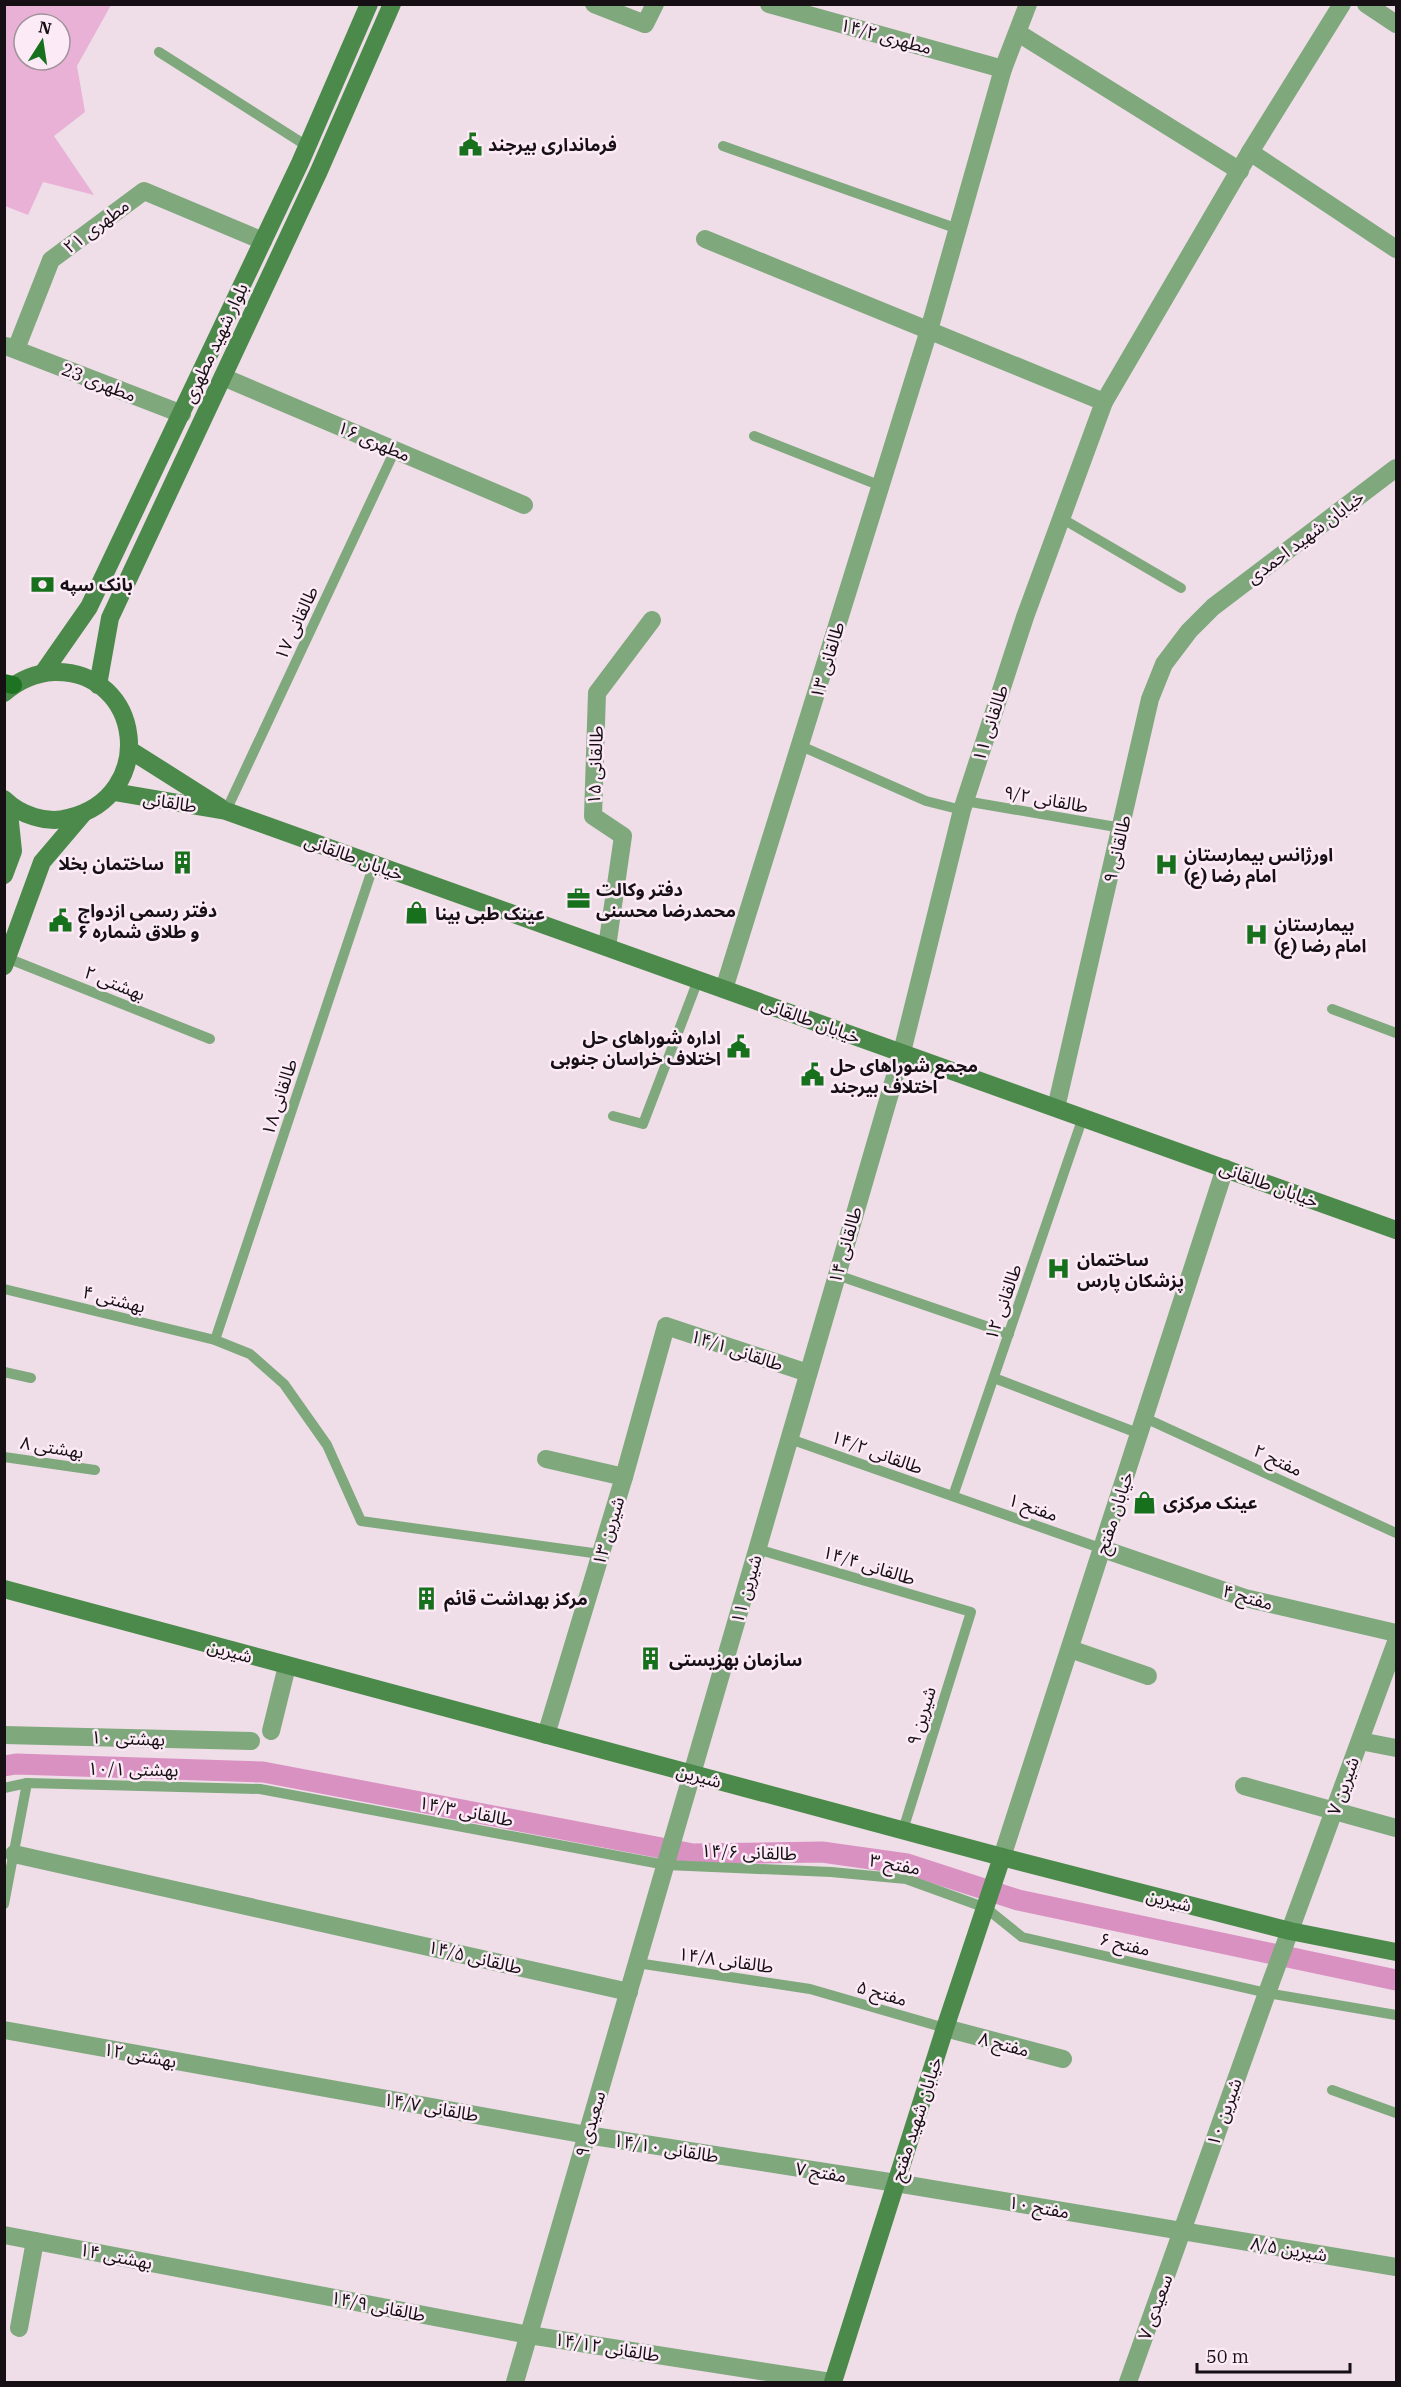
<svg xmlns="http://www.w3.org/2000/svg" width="1401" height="2387" viewBox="0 0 1401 2387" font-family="'IBM Plex Serif','Noto Sans Arabic',serif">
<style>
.green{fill:#e9b1d6;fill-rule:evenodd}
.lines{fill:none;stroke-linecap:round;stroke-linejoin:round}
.canal{stroke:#d991c2;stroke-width:21}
.lane{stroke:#7fa87d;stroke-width:10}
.street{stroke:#7fa87d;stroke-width:18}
.secondary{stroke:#4b8a4a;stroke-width:18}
.primary{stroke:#1d7321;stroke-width:18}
.labels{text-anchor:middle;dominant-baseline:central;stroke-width:5;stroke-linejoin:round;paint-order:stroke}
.street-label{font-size:18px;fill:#161014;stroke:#fceaf6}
.poi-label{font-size:18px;font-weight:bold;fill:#161014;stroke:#fceaf6;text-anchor:start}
</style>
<rect width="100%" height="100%" fill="#efdde8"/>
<!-- green -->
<path class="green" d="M4,5h107l-34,61 8,46 -31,24 40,59 -51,-13 -15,33 -23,-9zM24,24h36v36h-36z"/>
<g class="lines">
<!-- canal -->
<polyline class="canal" points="4,1766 16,1764 263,1772 693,1854 822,1852 907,1864 1018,1900 1396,1980"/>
<!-- lane -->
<g class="lane">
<polyline points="159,52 307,146"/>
<polyline points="723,146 958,229"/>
<polyline points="754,436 881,486"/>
<polyline points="1061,518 1181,588"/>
<polyline points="801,746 926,801 962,810"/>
<polyline points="965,801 1122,828"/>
<polyline points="226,811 395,450"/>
<polyline points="7,958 210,1039"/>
<polyline points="1332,1009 1396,1033"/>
<polyline points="613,1116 643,1124 698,980"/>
<polyline points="837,1275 1009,1334"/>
<polyline points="4,1289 215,1340 250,1354 284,1384 327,1445 361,1521 600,1554"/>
<polyline points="215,1340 374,864"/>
<polyline points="4,1372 31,1378"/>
<polyline points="994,1378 1140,1434"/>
<polyline points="1145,1418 1396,1533"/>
<polyline points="790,1439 1103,1549"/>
<polyline points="4,1457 95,1470"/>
<polyline points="953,1496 1083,1117"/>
<polyline points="757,1549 971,1612 903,1830"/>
<polyline points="4,1788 27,1783 260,1789 666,1865 831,1872 906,1879 986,1908 1022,1937 1267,1993 1396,2015"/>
<polyline points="4,1904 27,1783"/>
<polyline points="637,1963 810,1989 945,2028"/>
<polyline points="1332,2090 1396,2113"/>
</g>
<!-- street -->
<g class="street">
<polyline points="594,4 645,24 655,4"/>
<polyline points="769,4 1003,69"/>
<polyline points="1366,4 1396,24"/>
<polyline points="1018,33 1240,171"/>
<polyline points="1250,152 1396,249"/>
<polyline points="705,239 1104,402"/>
<polyline points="6,346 182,414"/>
<polyline points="16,349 51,260 144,191 263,241"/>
<polyline points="223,377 524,505"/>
<polyline points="607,947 623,836 593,816 597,693 652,620"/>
<polyline points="724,989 929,330 1003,69 1028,4"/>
<polyline points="1056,1108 1150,699 1164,664 1189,631 1213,607 1396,468"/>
<polyline points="546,1459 624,1477"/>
<polyline points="1103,1549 1245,1598 1396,1633"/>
<polyline points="1070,1649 1148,1676"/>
<polyline points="271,1731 287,1666"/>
<polyline points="4,1735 251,1741"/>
<polyline points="546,1735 624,1477 666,1326 808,1373"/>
<polyline points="1360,1741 1396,1748"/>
<polyline points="1244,1786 1396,1828"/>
<polyline points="14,1854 629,1992"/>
<polyline points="1002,1857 1225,1168"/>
<polyline points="945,2028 1063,2059"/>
<polyline points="4,2030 587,2135 896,2183 1396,2267"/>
<polyline points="4,2235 529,2335 831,2382"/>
<polyline points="19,2328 35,2241"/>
<polyline points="515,2382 902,1052 962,810 1025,617 1104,402 1250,152 1342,4"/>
<polyline points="1128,2382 1267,1993 1396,1642"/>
</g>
<!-- secondary -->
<g class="secondary">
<polyline points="43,673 89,607 300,163 369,4"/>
<polyline points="98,685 110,618 319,171 392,4"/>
<path d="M4,693c15,-13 31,-20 50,-21 89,-2 105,124 14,146 -21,6 -48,-3 -64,-19"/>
<polyline points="130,750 220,807"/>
<polyline points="114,792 226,811 1396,1230"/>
<polyline points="4,875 13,851 8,803"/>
<polyline points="4,966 42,862 82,815"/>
<polyline points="4,1589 1002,1857 1290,1931 1396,1952"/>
<polyline points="833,2382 945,2028 1002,1857"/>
</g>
<!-- primary -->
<polyline class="primary" points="4,683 13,685"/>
</g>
<!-- icons -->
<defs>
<symbol id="civic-bare" viewBox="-9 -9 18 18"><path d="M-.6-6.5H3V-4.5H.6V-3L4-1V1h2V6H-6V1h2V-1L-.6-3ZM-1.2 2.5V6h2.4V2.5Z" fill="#16701c" stroke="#fceaf6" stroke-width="2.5" paint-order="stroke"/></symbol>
<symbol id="bank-bare" viewBox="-9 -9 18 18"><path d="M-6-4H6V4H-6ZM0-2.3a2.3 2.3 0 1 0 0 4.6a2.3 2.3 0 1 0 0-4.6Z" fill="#16701c" stroke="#fceaf6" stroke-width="2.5" paint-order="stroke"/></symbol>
<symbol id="building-bare" viewBox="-9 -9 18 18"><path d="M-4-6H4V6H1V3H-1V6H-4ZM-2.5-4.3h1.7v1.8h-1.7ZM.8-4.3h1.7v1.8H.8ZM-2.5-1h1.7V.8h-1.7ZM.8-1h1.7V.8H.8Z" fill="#16701c" stroke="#fceaf6" stroke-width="2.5" paint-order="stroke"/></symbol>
<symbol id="hospital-bare" viewBox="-9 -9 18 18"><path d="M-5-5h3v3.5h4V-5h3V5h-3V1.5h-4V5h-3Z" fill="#16701c" stroke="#fceaf6" stroke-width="2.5" paint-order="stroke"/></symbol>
<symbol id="office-bare" viewBox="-9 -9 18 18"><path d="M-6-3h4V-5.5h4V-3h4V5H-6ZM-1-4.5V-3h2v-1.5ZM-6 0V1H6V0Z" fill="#16701c" stroke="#fceaf6" stroke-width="2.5" paint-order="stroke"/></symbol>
<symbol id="shop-bare" viewBox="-9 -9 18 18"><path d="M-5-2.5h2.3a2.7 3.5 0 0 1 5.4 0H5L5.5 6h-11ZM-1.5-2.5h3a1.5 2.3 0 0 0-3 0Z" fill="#16701c" stroke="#fceaf6" stroke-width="2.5" paint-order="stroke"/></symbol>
</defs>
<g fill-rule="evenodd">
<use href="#civic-bare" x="454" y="128" width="33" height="33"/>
<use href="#bank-bare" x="26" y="568" width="33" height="33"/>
<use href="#building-bare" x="166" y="846" width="33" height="33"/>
<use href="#hospital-bare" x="1150" y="848" width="33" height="33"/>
<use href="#office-bare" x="562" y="882" width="33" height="33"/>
<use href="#shop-bare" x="400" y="896" width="33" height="33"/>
<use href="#civic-bare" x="44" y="904" width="33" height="33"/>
<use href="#hospital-bare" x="1240" y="918" width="33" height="33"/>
<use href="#civic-bare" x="722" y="1030" width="33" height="33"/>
<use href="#civic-bare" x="796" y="1058" width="33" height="33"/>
<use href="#hospital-bare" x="1042" y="1252" width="33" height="33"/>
<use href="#shop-bare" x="1128" y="1486" width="33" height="33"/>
<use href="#building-bare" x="410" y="1582" width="33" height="33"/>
<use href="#building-bare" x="634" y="1642" width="33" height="33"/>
</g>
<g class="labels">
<!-- street labels -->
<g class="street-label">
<text transform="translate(886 36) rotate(15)">مطهری ۱۴/۲</text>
<text transform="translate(96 226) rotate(-37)">مطهری ۲۱</text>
<text transform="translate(215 343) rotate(-65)">بلوار شهید مطهری</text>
<text transform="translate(99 382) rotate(21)">مطهری 23</text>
<text transform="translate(374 441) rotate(23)">مطهری ۱۶</text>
<text transform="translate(1305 537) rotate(-37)">خیابان شهید احمدی</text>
<text transform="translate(296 623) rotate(-65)">طالقانی ۱۷</text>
<text transform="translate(827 660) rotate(-73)">طالقانی ۱۳</text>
<text transform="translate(990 723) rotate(-72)">طالقانی ۱۱</text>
<text transform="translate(595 765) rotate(-88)">طالقانی ۱۵</text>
<text transform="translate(1046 799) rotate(10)">طالقانی ۹/۲</text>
<text transform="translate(170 802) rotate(9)">طالقانی</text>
<text transform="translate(1117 849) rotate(-77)">طالقانی ۹</text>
<text transform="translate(354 857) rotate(20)">خیابان طالقانی</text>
<text transform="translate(115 983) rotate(22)">بهشتی ۲</text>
<text transform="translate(811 1020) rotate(20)">خیابان طالقانی</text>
<text transform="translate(279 1097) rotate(-72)">طالقانی ۱۸</text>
<text transform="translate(1269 1184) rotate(20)">خیابان طالقانی</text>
<text transform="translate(845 1245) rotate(-74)">طالقانی ۱۴</text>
<text transform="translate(114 1299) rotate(14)">بهشتی ۴</text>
<text transform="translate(1003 1302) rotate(-71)">طالقانی ۱۲</text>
<text transform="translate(737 1350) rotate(18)">طالقانی ۱۴/۱</text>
<text transform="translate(52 1447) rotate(9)">بهشتی ۸</text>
<text transform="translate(877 1452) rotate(20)">طالقانی ۱۴/۲</text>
<text transform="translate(1278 1460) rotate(25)">مفتح ۲</text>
<text transform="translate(1033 1507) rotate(19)">مفتح ۱</text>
<text transform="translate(1114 1513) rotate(-72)">خیابان مفتح</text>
<text transform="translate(608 1531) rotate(-73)">شیرین ۱۳</text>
<text transform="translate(869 1565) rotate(17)">طالقانی ۱۴/۴</text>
<text transform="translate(746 1589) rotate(-74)">شیرین ۱۱</text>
<text transform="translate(1248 1597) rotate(16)">مفتح ۴</text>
<text transform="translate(230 1651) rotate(15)">شیرین</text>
<text transform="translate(921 1716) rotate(-73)">شیرین ۹</text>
<text transform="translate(128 1738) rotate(2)">بهشتی ۱۰</text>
<text transform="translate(133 1769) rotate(1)">بهشتی ۱۰/۱</text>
<text transform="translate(699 1776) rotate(15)">شیرین</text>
<text transform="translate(1343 1786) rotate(-70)">شیرین ۷</text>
<text transform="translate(466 1811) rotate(11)">طالقانی ۱۴/۳</text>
<text transform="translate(749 1852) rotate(2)">طالقانی ۱۴/۶</text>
<text transform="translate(895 1864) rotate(10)">مفتح ۳</text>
<text transform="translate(1169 1900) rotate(14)">شیرین</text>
<text transform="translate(1125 1944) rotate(13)">مفتح ۶</text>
<text transform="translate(475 1957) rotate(13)">طالقانی ۱۴/۵</text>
<text transform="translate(726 1960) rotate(8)">طالقانی ۱۴/۸</text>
<text transform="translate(882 1993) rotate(16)">مفتح ۵</text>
<text transform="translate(1004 2044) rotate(15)">مفتح ۸</text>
<text transform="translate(140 2055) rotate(10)">بهشتی ۱۲</text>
<text transform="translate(431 2107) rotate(10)">طالقانی ۱۴/۷</text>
<text transform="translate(1224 2112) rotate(-70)">شیرین ۱۰</text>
<text transform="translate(916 2119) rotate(-72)">خیابان شهید مفتح</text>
<text transform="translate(590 2124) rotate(-74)">سعیدی ۹</text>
<text transform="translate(666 2148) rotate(9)">طالقانی ۱۴/۱۰</text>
<text transform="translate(821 2172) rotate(9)">مفتح ۷</text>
<text transform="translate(1039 2207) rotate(10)">مفتح ۱۰</text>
<text transform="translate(1289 2249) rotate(9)">شیرین ۸/۵</text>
<text transform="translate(116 2256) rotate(11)">بهشتی ۱۴</text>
<text transform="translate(378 2306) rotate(11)">طالقانی ۱۴/۹</text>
<text transform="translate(1155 2307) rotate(-70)">سعیدی ۷</text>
<text transform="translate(607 2347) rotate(9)">طالقانی ۱۴/۱۲</text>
</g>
<!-- poi labels -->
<g class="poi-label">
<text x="488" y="144">فرمانداری بیرجند</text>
<text x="60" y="584">بانک سپه</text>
<text x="1184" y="854">اورژانس بیمارستان<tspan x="1184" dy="21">امام رضا (ع)</tspan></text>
<text x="164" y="863" text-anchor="end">ساختمان بخلا</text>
<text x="596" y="889">دفتر وکالت<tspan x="596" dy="21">محمدرضا محسنی</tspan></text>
<text x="78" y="910">دفتر رسمی ازدواج<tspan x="78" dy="21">و طلاق شماره ۶</tspan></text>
<text x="435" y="913">عینک طبی بینا</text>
<text x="1274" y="924">بیمارستان<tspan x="1274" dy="21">امام رضا (ع)</tspan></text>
<text x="721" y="1037" text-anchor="end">اداره شوراهای حل<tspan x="721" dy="21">اختلاف خراسان جنوبی</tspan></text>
<text x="830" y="1065">مجمع شوراهای حل<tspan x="830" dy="21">اختلاف بیرجند</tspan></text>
<text x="1077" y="1259">ساختمان<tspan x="1077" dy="21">پزشکان پارس</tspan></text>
<text x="1163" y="1502">عینک مرکزی</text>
<text x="444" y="1598">مرکز بهداشت قائم</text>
<text x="669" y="1659">سازمان بهزیستی</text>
</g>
</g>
<!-- border -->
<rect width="1401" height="2387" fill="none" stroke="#161014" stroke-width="12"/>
<!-- north arrow -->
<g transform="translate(42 42) rotate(12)"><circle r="28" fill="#fceaf6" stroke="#a0939c" stroke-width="1.5"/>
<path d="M0-4.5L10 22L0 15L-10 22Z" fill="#16701c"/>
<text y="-9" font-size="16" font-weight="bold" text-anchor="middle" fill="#161014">N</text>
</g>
<!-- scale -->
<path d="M1197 2363v9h153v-9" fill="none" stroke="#161014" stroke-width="3"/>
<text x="1206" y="2363" font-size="18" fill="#161014" stroke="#fceaf6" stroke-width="4.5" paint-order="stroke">50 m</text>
</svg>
